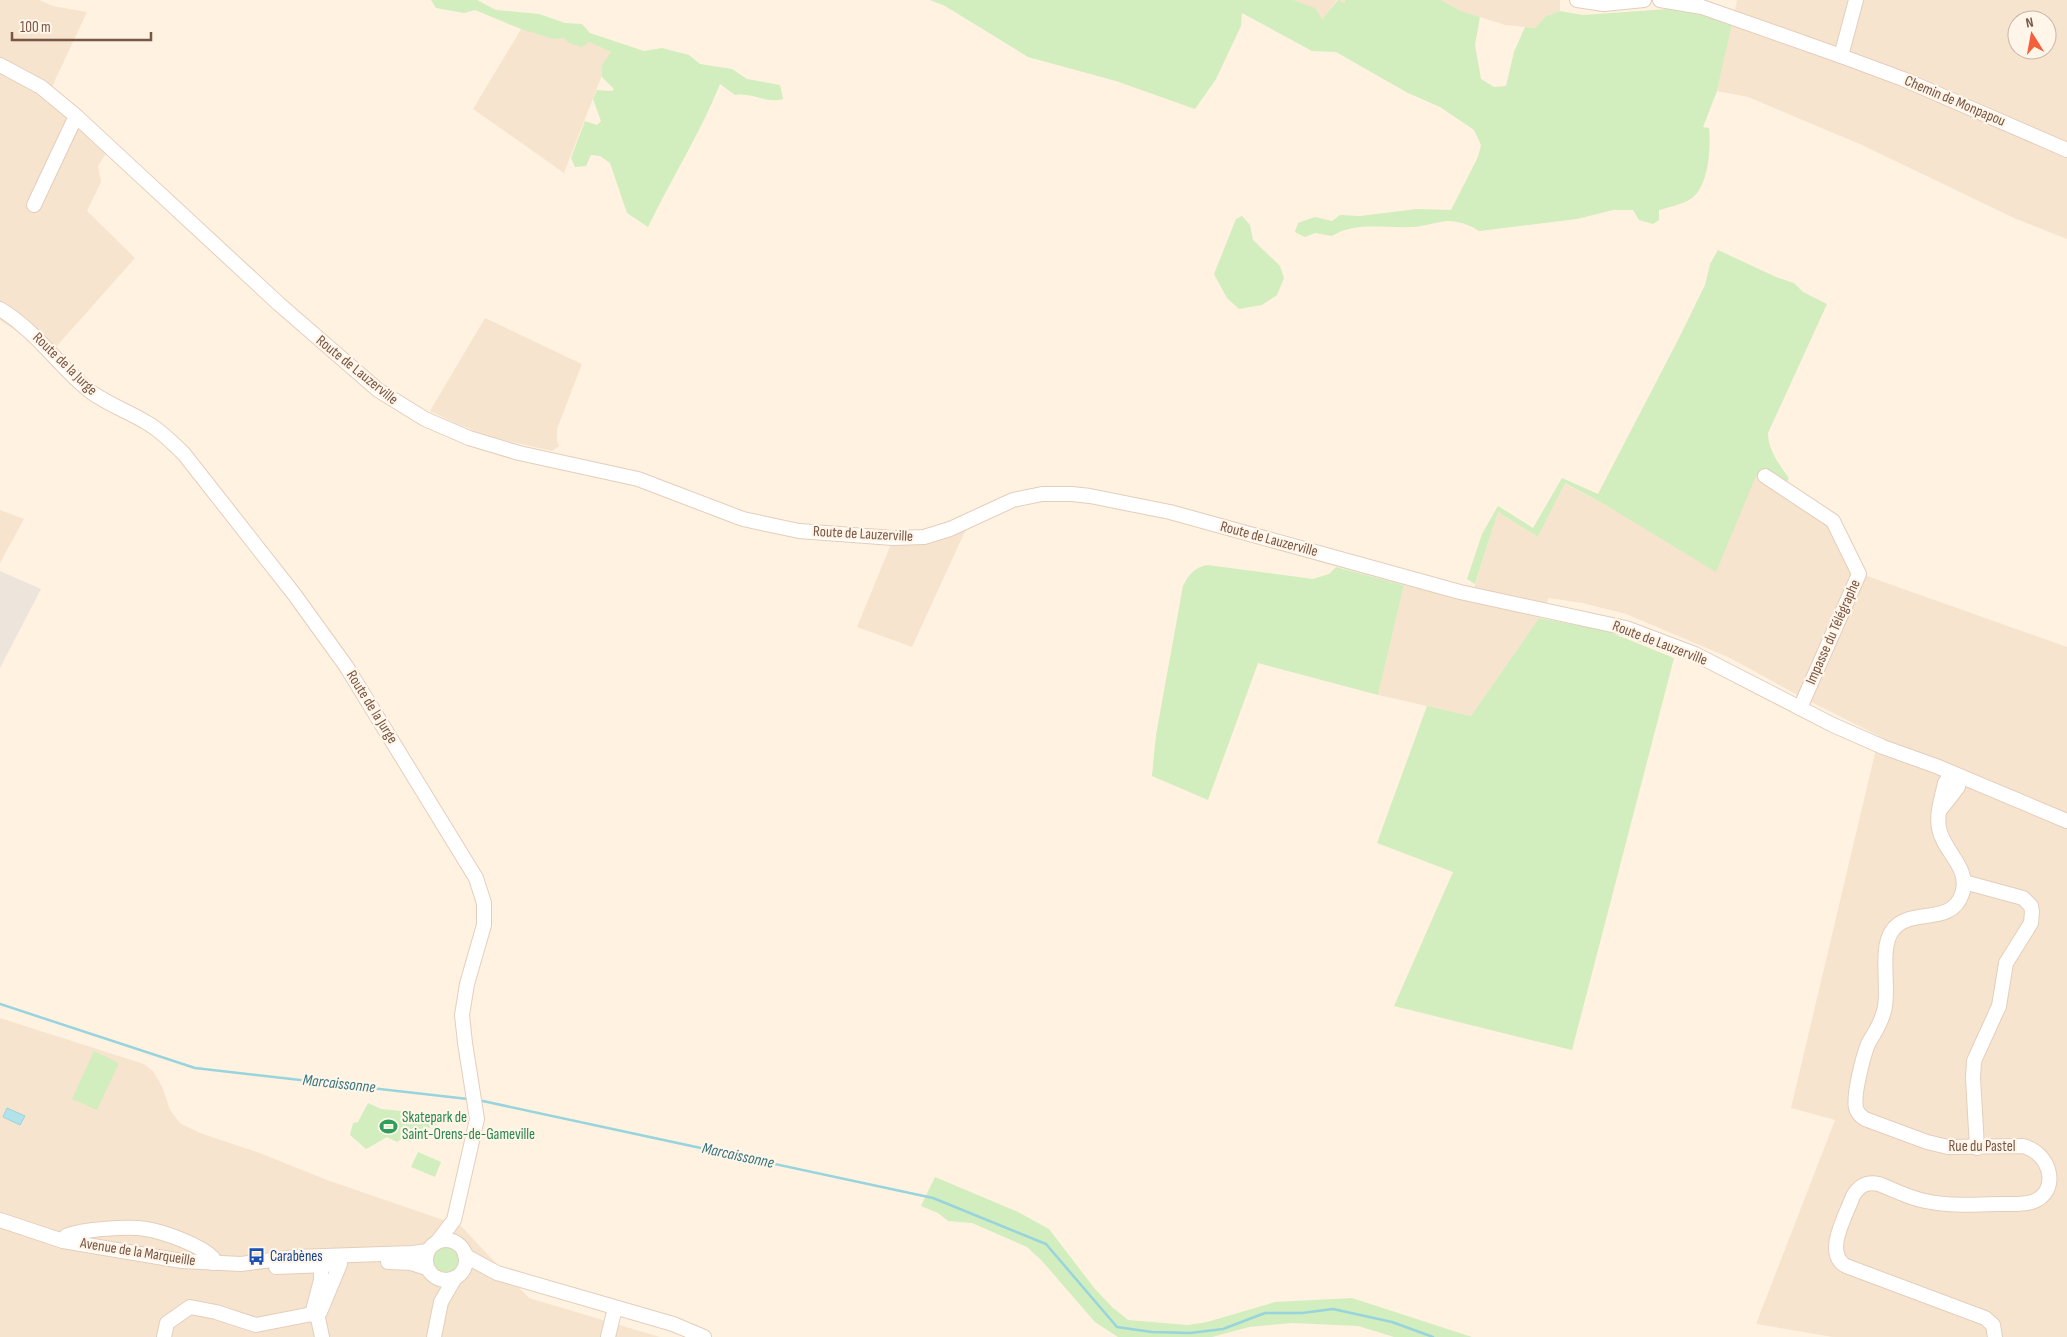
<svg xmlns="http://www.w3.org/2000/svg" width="2067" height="1337" viewBox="0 0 2067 1337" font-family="'Sofia Sans Condensed',sans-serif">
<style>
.residential{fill:#f7e4ce;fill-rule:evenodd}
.industrial{fill:#ede4dc}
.green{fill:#d2edbe}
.water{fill:#b3e3ea;stroke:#98d4dd}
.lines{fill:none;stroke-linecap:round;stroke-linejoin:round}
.stream{stroke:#98d4dd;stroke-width:2.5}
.minor-casing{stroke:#e4cebb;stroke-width:16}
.minor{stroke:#fff;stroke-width:14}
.labels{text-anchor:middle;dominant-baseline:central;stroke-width:4.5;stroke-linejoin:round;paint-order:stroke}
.street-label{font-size:15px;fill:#785645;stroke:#fff6e9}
.leisure-label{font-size:15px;fill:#27864d;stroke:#fff6e9;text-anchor:start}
.transit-label{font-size:15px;fill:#164399;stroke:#fff6e9;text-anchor:start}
.water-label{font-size:16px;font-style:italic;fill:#37757f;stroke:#fff6e9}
</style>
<rect width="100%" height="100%" fill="#fff2e1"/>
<!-- residential -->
<g class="residential">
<polygon points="0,0 39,0 53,6 87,12 56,78 48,100 107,152 98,166 101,182 87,211 135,258 47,357 30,340 0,320"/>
<polygon points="1293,0 1345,0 1344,3 1337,0 1322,19"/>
<polygon points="1441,0 1560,0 1560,11 1546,16 1535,28 1505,25 1461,11"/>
<path d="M1737,0h330v239l-51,-20 -154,-74 -114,-48 -31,-6zM2017,20h30v30h-30z"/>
<polygon points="523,26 589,42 611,52 564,173 473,109"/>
<polygon points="485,318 582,364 557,429 557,441 559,446 552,451 490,437 455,423 430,411"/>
<polygon points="1756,476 1826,523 1864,575 2067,647 2067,1337 1833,1337 1756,1324 1835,1120 1791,1108 1879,736 1801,697 1730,658 1626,614 1582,603 1549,598 1539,618 1471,716 1378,695 1404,585 1470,601 1498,512 1538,537 1564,483 1609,507"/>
<polygon points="0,510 24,519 0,563"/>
<polygon points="967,527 912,647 857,627 891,544"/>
<polygon points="0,1018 144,1064 153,1071 162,1086 170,1110 180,1123 200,1133 257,1152 327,1180 461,1226 529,1298 660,1337 0,1337"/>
</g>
<!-- industrial -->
<polygon class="industrial" points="0,571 41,589 0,668"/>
<!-- green -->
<g class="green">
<path d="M431,0h46l19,10 43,4 26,9 17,1 8,9 54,18 18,-3 27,7 11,9 32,5 15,10 33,6 3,14c-17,5 -31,-7 -48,-4l-15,-11c-20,50 -49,95 -72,143l-21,-14 -17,-50 -10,-7 -9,-1 -5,11 -11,1 -4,-9 14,-37 12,4 4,-4 -8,-22 4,-9 15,1 2,-2 -12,-12v-12l9,-13 -22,-10 -7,5 -13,-4 -5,-5 -11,1 -32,-10 -46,-19 -11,3 -28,-5z"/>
<path d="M930,0h363l22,8 7,11 16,-19 6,3 1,-3h96l20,11 19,6 -5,28 6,34 13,8 12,-1 8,-34 11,-25 10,1 11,-12 14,-5 23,4 85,-6 26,4 38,11 -15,67 -14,36 6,1c2,20 0,61 -20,72 -9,5 -20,7 -30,10v10l-6,4 -14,-4 -6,-10h-20l-36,9 -98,12c-9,-6 -18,-9 -29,-10 -13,0 -26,6 -38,6 -28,2 -55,-6 -80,9l-17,-3 -10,4 -10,-5 3,-9 17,-6 17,4 8,-6 20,1 57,-7 34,1 27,-53 3,-12 -7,-15 -34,-23 -32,-14 -72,-41 -24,-1 -70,-38 -1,13 -25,53 -21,30 -79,-28 -88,-24 -83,-51z"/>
<polygon points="1242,216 1250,225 1253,240 1280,266 1284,278 1277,295 1262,305 1239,309 1227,298 1214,274 1236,219"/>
<path d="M1718,250l58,27 18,6 9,9 24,12 -59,129c0,17 11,31 21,45l-8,15 -25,-17 -40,96 -107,-65 -44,-24 -27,54 -40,-25 -23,72 -8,-5 15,-45 16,-28 35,22 29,-50 36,16 80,-154 27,-55 5,-21z"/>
<path d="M1207,565l106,14 16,-5 7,-7 68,18 -26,110 -120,-32 -50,137 -56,-24 4,-41 27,-149c6,-12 11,-18 24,-21z"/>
<polygon points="1539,618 1607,631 1674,658 1572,1050 1394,1006 1453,872 1377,843 1427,706 1471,716"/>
<polygon points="94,1051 119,1063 97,1110 72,1099"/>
<polygon points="368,1103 381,1109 422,1113 422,1116 438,1115 440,1123 429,1128 423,1126 424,1130 414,1136 415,1140 410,1142 403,1138 397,1142 387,1137 366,1149 350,1135 353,1123 358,1122"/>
<polygon points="418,1152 441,1162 435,1177 411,1167"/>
<polygon points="935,1177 1018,1212 1049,1229 1095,1289 1112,1307 1128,1320 1188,1325 1207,1322 1275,1302 1352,1298 1472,1337 1394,1337 1358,1326 1292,1323 1249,1327 1212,1337 1118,1337 1095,1322 1042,1261 1027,1247 972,1223 948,1221 938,1213 921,1206"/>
<circle cx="446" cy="1260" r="13"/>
</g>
<!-- water -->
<polygon class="water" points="7,1108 25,1116 20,1125 3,1117"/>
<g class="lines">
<!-- stream -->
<g class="stream">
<polyline points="0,1004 195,1068 468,1099"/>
<polyline points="478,1100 933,1198 1046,1244 1117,1327 1152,1332 1190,1333 1223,1329 1265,1313 1302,1313 1333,1309 1392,1322 1433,1337"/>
</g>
<defs>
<g id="minor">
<polyline points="1577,0 1604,4 1644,0"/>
<polyline points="1660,0 1702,7 1841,56 1903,79 2067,150"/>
<polyline points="1841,56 1856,0"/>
<polyline points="0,65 41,87 76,116 279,304 378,390 425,419 469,438 519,453 638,479 743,519 799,531 893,538 924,537 950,529 1013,500 1042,494 1072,494 1090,496 1170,512 1460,592 1626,628 1695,654 1833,725 1883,747 1936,766 2067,821"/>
<polyline points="34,205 76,116"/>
<path d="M0,309c39,24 58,57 91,83 18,13 39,20 58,32 13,8 24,19 35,30l110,140 52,72 130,212 8,25v22l-17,59 -5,31 3,28 12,76 -23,101 -16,21"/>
<polyline points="1765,476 1833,521 1859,574 1800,708"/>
<path d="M1940,810l18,-23 -2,-12 -9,5 -2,3c-3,14 -9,31 -6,45 4,24 32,39 23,66 -11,33 -53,12 -70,37 -14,20 0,64 -10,86 -3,10 -9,18 -14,27 -5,13 -15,51 -12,64 1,5 5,8 9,11l62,23 21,5 75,-1c28,7 38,46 9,56 -11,3 -23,2 -34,2 -25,1 -49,2 -73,-3 -16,-3 -31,-11 -46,-17 -13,-3 -20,2 -26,12 -7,20 -30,57 -7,70l139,52 8,7 2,12"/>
<polyline points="1964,882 2023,898 2031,906 2032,912 2031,923 2006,963 1999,1006 1974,1061 1973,1078 1977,1148"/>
<polyline points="0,1220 63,1241 182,1261 241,1264 295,1257 412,1253 428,1251"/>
<circle cx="446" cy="1260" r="20"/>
<path d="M63,1241l3,-5c16,-7 63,-10 80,-7 18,3 55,16 67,29v5"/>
<polyline points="465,1255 471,1259 497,1273 673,1324 704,1337"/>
<polyline points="388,1262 411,1263 427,1268"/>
<polyline points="276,1267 327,1265"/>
<polyline points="320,1312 340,1264"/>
<polyline points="312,1314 321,1280 321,1265 324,1259"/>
<polyline points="312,1314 318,1318 322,1337"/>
<polyline points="164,1337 167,1323 190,1307 216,1312 256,1325 312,1314"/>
<polyline points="434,1337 441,1302 455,1278"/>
<polyline points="608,1337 614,1312"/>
</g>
</defs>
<!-- minor casing -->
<use href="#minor" class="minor-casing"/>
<!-- minor -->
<use href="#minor" class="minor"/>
</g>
<!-- icons -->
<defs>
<symbol id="stadium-bare" viewBox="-9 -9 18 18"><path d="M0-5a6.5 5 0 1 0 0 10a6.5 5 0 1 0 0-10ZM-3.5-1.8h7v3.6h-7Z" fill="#2e9e5b" stroke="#fff6e9" stroke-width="2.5" paint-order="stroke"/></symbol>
<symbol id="bus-bare" viewBox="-9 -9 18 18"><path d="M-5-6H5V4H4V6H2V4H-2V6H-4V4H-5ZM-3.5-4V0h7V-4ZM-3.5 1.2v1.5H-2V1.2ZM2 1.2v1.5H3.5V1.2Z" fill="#1a4fb4" stroke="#fff6e9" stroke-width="2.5" paint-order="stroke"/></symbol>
</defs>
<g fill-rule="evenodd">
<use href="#stadium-bare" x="376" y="1114" width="25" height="25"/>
<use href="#bus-bare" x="244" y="1244" width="25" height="25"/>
</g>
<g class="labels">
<!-- street labels -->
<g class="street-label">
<text transform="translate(1955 101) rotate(23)">Chemin de Monpapou</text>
<text transform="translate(65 364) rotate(44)">Route de la Jurge</text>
<text transform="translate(357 370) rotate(39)">Route de Lauzerville</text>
<text transform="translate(863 534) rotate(3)">Route de Lauzerville</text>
<text transform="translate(1269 539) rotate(15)">Route de Lauzerville</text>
<text transform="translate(1833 632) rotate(-66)">Impasse du Télégraphe</text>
<text transform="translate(1660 643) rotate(21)">Route de Lauzerville</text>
<text transform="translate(372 707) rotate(58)">Route de la Jurge</text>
<text x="1982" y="1146">Rue du Pastel</text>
<text transform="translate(138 1252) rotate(9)">Avenue de la Marqueille</text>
</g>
<!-- leisure labels -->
<g class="leisure-label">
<text x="402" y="1117">Skatepark de<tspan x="402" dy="17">Saint-Orens-de-Gameville</tspan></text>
</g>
<!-- transit labels -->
<g class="transit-label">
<text x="270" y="1256">Carabènes</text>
</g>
<!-- water labels -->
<g class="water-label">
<text transform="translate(339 1084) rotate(6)">Marcaissonne</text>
<text transform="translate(738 1156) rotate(12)">Marcaissonne</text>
</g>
</g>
<!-- north arrow -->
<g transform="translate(2032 35) rotate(349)"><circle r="24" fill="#fff6e9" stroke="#c9b6a7"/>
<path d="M0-4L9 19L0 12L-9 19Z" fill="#f55f39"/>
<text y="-8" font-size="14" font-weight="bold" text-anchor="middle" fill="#785645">N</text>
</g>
<!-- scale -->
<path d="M12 32v8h139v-8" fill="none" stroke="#785645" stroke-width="2.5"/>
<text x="20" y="32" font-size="15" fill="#785645" stroke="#fff6e9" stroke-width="4" paint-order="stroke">100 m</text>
</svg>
